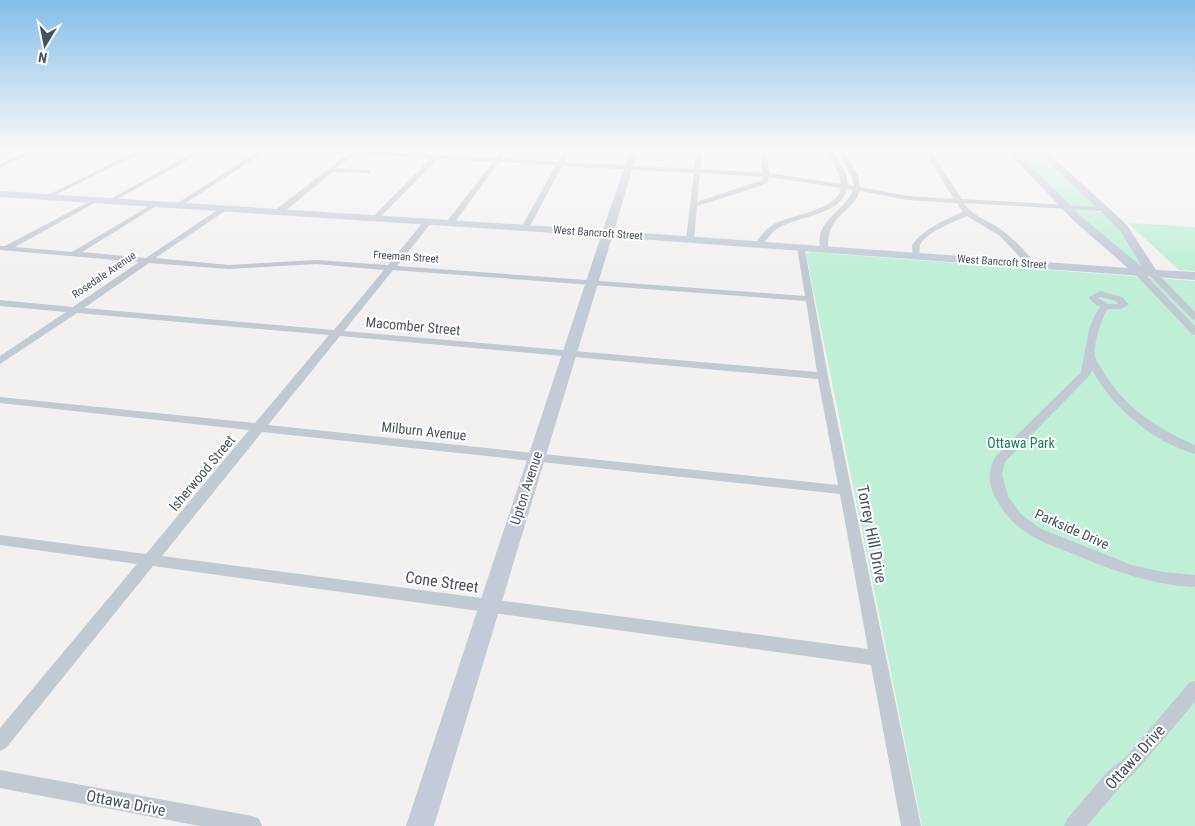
<svg xmlns="http://www.w3.org/2000/svg" width="1195" height="826" viewBox="0 0 1195 826" font-family="'Roboto Condensed',sans-serif">
<style>
.green{fill:#bff0d7}
.lines{fill:none;stroke-linecap:round;stroke-linejoin:round}
.street{fill:#c1c9d2;fill-rule:evenodd}
.secondary{fill:#c3cbd9;fill-rule:evenodd}
.labels{text-anchor:middle;dominant-baseline:central;stroke-width:4;stroke-linejoin:round;paint-order:stroke}
.far-street-label{font-size:11px;fill:#48515e;stroke:#fff}
.street-label{font-size:14px;fill:#48515e;stroke:#fff}
.park-label{font-size:14px;fill:#178158;stroke:#fff}
.near-street-label{font-size:16px;fill:#48515e;stroke:#fff}
</style>
<rect width="100%" height="100%" fill="#f3f0f0"/>
<!-- green -->
<g class="green">
<polygon points="1046,150 1195,150 1195,159 1047,151"/>
<polygon points="1017,153 1042,155 1096,206 1067,205"/>
<polygon points="1073,209 1101,212 1117,226 1142,267 1139,266"/>
<polygon points="1128,223 1195,227 1195,271 1179,270"/>
<polygon points="810,252 1195,281 1195,826 922,826 806,254"/>
</g>
<g class="lines">
<!-- street -->
<g class="street">
<polygon points="30,150 39,150 0,168 0,164"/>
<polygon points="138,150 146,150 49,198 44,197"/>
<polygon points="198,150 206,150 112,202 107,201"/>
<polygon points="260,150 268,150 179,207 173,206"/>
<path d="M306,150h52l77,5 3,-2 3,2 55,3 6,-8h6l-6,9 56,3 6,-12h6l-6,12 130,7 2,-19h6l-2,19 62,4 -1,-23h6l2,23 72,11 -2,-10 -12,-24h6l13,24 2,11 6,1 -3,-10 -14,-26h6l15,26 2,11 48,9 46,3 -30,-49h6l32,49 141,8 4,2 -4,2 -139,-8c8,13 23,17 35,25 14,10 26,22 36,36l-4,2h-3l-28,-30 -33,-20c-12,5 -42,17 -47,29 -1,3 0,8 -1,12h-6l-1,-12c13,-17 32,-25 51,-33l-6,-9 -49,-3 -48,-9c-10,26 -32,20 -32,58l-7,2c-9,-30 25,-40 32,-61l-6,-1c-6,26 -49,27 -69,39 -8,5 -12,15 -19,18l-4,-2c5,-8 11,-15 19,-20 17,-9 64,-14 67,-36l-72,-11 -1,5 -8,4 -63,20 -3,33 -4,2 -4,-2 8,-66 -132,-7 -33,62 -4,2 -4,-2 35,-63 -57,-3 -47,64h-3l-4,-2 48,-62 -55,-3 -62,62 -4,-2 1,-2 58,-59 -76,-4 -18,14 31,2 2,1v2l-37,-1 -53,43h-6v-4l74,-57zM700,173l62,4 1,3 -66,22z"/>
<polygon points="982,150 1025,150 1045,153 1042,155"/>
<path d="M96,198l2,1v2l-83,46 57,5 84,-50 2,1v2l-76,47 64,6 76,-51 4,2 -1,2 -70,47 74,7 87,-5 72,5 36,-44h3l4,2 -34,43 408,30 -8,-49 7,-2 24,131 93,450h-20l-30,-161 -718,-99 -147,182 -6,3v-23l137,-164 -137,-19v-10l146,19 103,-124 -249,-27v-6l255,26 74,-88 -252,-22 -77,51v-8l66,-44 -66,-6v-6l73,7 66,-45 -139,-12v-4h5zM149,263l80,6 87,-5 68,6 -50,60 -250,-22zM393,270l413,31 11,71 -473,-41zM340,336l478,43 20,106 -570,-60zM262,432l578,62 28,155 -706,-93z"/>
<polygon points="1138,269 1141,270 1195,326 1195,335 1192,334 1135,274 1134,272"/>
<polygon points="1152,270 1155,271 1195,312 1195,320 1192,319 1149,275 1149,271"/>
<path d="M1100,291l22,6 7,8 -9,4h-12c-7,9 -15,37 -13,48 1,4 6,10 8,14 20,35 56,59 92,74v9c-42,-12 -82,-46 -103,-84l-2,5 -85,87 -3,13 6,21 13,18 20,15 91,36 31,7 32,3v12c-44,-2 -84,-17 -124,-34 -18,-7 -36,-13 -51,-25 -10,-8 -18,-18 -24,-29 -8,-15 -9,-28 0,-43l85,-84 8,-43 7,-16 4,-6 -8,-5 -3,-5zM1101,297l15,4 2,3h-10l-10,-6z"/>
<polygon points="1195,681 1195,702 1138,769 1122,785 1087,826 1064,826 1067,819 1108,771 1126,757 1189,683"/>
<polygon points="0,770 252,816 259,819 262,826 200,826 0,788"/>
</g>
<!-- secondary -->
<polygon class="secondary" points="630,150 638,150 614,231 1128,268 1074,221 1006,150 1015,150 1082,217 1142,267 1119,229 1036,150 1045,150 1127,225 1156,270 1195,272 1195,280 612,237 434,826 406,826 601,236 0,197 0,191 603,230"/>
</g>
<!-- sky -->
<linearGradient id="sky" x2="0" y2="1"><stop stop-color="#83beea"/><stop offset="0.56" stop-color="#faf8f8"/><stop offset="1" stop-color="#faf8f8" stop-opacity="0"/></linearGradient>
<rect width="1195" height="266" fill="url(#sky)"/>
<g class="labels">
<!-- far-street labels -->
<g class="far-street-label">
<text transform="translate(598 233) rotate(4)">West Bancroft Street</text>
<text transform="translate(406 257) rotate(4)">Freeman Street</text>
<text transform="translate(1002 262) rotate(4)">West Bancroft Street</text>
<text transform="translate(104 275) rotate(-34)">Rosedale Avenue</text>
</g>
<!-- street labels -->
<g class="street-label">
<text transform="translate(413 326) rotate(5)">Macomber Street</text>
<text transform="translate(424 431) rotate(6)">Milburn Avenue</text>
<text transform="translate(202 473) rotate(-50)">Isherwood Street</text>
<text transform="translate(526 488) rotate(-72)">Upton Avenue</text>
<text transform="translate(1072 529) rotate(24)">Parkside Drive</text>
</g>
<!-- park labels -->
<g class="park-label">
<text x="1021" y="443">Ottawa Park</text>
</g>
<!-- near-street labels -->
<g class="near-street-label">
<text transform="translate(872 534) rotate(79)">Torrey Hill Drive</text>
<text transform="translate(442 582) rotate(8)">Cone Street</text>
<text transform="translate(1135 757) rotate(-48)">Ottawa Drive</text>
<text transform="translate(126 803) rotate(11)">Ottawa Drive</text>
</g>
</g>
<!-- north arrow -->
<g transform="translate(45 45) rotate(190)" stroke="#ffffff" stroke-width="4" paint-order="stroke">
<path d="M0-4L9 19L0 12L-9 19Z" fill="#48515e"/>
<text y="-8" font-size="14" font-weight="bold" text-anchor="middle" fill="#48515e">N</text>
</g>
</svg>
